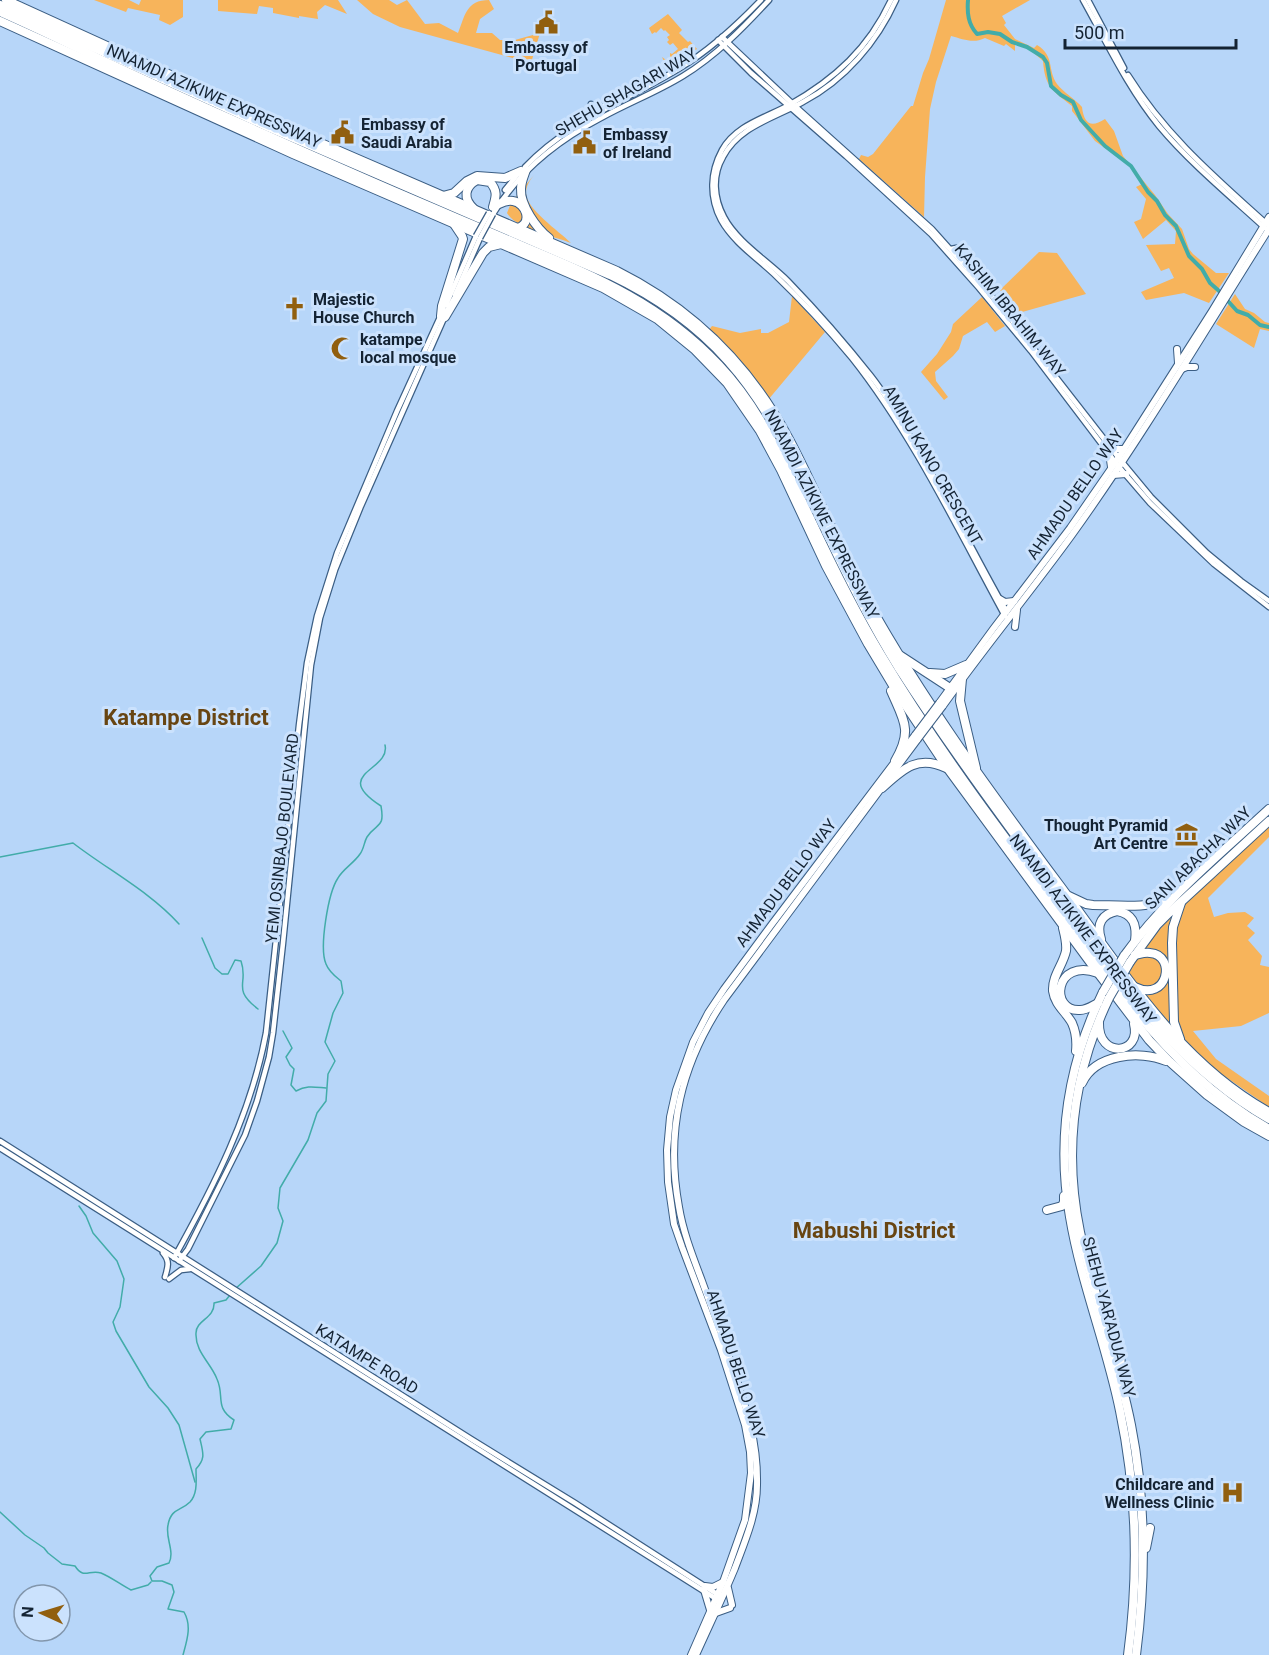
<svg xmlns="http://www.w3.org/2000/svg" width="1269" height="1655" viewBox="0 0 1269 1655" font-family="Roboto,sans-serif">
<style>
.green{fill:#f7b45b}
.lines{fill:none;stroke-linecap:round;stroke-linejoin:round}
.stream{stroke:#42aca9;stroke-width:1.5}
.river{stroke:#42aca9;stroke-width:4}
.secondary-casing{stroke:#3b5e84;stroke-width:7}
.primary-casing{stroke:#3b5e84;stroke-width:8}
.highway-casing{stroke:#3b5e84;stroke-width:10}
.secondary{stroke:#fff;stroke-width:4.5}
.primary{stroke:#fff;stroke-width:6}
.highway{stroke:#fff;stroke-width:8}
.secondary-bridge-casing{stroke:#3b5e84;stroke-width:7;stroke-linecap:butt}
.primary-bridge-casing{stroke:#3b5e84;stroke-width:8;stroke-linecap:butt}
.highway-bridge-casing{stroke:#3b5e84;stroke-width:10;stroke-linecap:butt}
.secondary-bridge{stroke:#fff;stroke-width:4.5}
.primary-bridge{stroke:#fff;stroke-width:6}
.highway-bridge{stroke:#fff;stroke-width:8}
.labels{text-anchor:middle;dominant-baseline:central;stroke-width:6;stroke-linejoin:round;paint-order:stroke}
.poi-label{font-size:16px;font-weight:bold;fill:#142333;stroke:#cbe2fd;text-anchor:start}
.street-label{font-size:16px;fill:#142333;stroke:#cbe2fd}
.district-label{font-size:22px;font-weight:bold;fill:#684512;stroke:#cbe2fd}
</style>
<rect width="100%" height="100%" fill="#b7d6f9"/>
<!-- green -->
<g class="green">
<polygon points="94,0 129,0 139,5 141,0 183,0 183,17 170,25 159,20 160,15 128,8 126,12"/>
<polygon points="218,0 338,0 347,14 325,5 317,12 318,19 299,16 299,18 273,13 273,8 259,6 257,14 218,11"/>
<path d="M357,0h32l8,5 10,-5 18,24 14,-1 19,10c7,-17 8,-33 31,-33l5,9 -14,10 -4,14h16l8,7h15l25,-7 -9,30 -131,-36 -27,-13z"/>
<path d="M946,0h84l-28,16 4,7 -2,2 11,14 19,9 3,-3c18,11 10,24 20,39 6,8 18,15 25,23 2,17 9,21 23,12l9,12 9,25 32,39 13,19 14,15 7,20 4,5 23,19h13l-20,30 -25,-10 -38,7 -5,-8 33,-14 -5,-10 -8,3 -15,-26 29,-1 1,-13 -10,-11 -23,19 -9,-17 7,-3 5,-20 -10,-12 6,-3 -12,-18 -35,-25 -19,-25 -4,-5v-5c-20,-16 -27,-19 -29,-45l-16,-14 -12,-3v7l-9,-7 -2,2 -19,-8c-12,6 -22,1 -34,-2l-15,46 -6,27 -5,68 -1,40 -65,-58 2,-4 7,2 5,-3 38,-48h2l10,-33 6,-14z"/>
<polygon points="668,14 682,30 679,33 688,42 690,41 697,49 667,68 662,57 666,60 670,57 670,53 672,54 678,49 673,43 670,45 667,42 669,40 667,37 670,35 665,30 664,31 661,28 656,33 655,32 652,34 649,28"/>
<path d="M534,175c-4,5 -8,11 -8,18 0,16 33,38 45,50 -18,-7 -55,-14 -64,-30l4,-10z"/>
<polygon points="1039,252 1057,253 1086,294 1015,314 1000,290"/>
<polygon points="1235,294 1245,309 1254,313 1265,322 1269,323 1269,331 1260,329 1254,348 1216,324"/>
<polygon points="792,296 825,332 768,400 738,358 709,330 712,326 740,333 761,329 761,333 768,333 789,322"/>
<polygon points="982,297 1005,326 995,332 987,322 963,336 959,349 953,356 935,372 936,381 948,397 944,400 921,372 937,354 951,332 953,324"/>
<polygon points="1269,825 1269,837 1208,898 1214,917 1228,913 1245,912 1254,918 1247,926 1255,933 1248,940 1262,956 1260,965 1269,967 1269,1013 1241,1026 1193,1031 1216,1059 1269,1096 1269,1107 1217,1071 1168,1025 1126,972 1148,941 1184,904"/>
</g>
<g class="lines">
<!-- stream -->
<g class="stream">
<path d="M0,857l73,-14c35,27 76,48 106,81"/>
<path d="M202,938l13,30 7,6h6l7,-14 6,1c8,23 -10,27 17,48"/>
<path d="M283,1031l9,17 -6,9 4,8 4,4 -3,16 5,6c11,-6 18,-4 30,-3"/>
<polyline points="79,1206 86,1216 93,1233 117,1261 124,1279 120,1307 113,1322 116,1331 149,1387 168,1408 179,1425 195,1482"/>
<path d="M235,1289l26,-23 16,-23 6,-22 -5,-13 2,-20 28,-48 9,-27 9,-12 2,-27 7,-13 -10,-19 8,-29 10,-20 -2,-12c-6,-5 -12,-9 -15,-17 -7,-16 2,-71 12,-86 5,-9 16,-15 22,-24 4,-5 4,-12 7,-17 10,-15 18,-8 14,-31 -51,-33 10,-35 4,-61"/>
<path d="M0,1512l25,23 19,13 4,5 14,11 13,2c9,14 14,3 26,7 10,4 20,12 30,17l17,-5 3,-3"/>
<path d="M183,1655c4,-15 9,-29 1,-43l-16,-3 6,-17 -2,-7 -10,-4h-10l-2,-5 7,-9 12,-4c6,-12 -4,-25 -1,-38 3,-17 13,-14 22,-23 8,-9 6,-22 6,-33 10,-11 7,-16 4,-30l6,-7 25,-3 3,-9c-20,-13 -9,-23 -17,-41 -6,-16 -22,-27 -21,-46 0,-13 19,-15 18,-30l12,-3 4,-5"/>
</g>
<!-- river -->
<path class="river" d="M968,0c-1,13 0,24 9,34l11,-2 12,2 12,8 15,5 16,10 4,6 4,23 10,9 12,7 8,18 24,26 26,20 17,26 9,9 8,14 11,11 13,30 13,13 8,14 8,7 19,21 11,4 12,10 9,2"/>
<defs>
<g id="secondary">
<path d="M891,0c-22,48 -56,79 -102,105 -24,13 -53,20 -67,45 -12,22 -13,47 -1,70 12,22 36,38 54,55 27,26 53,54 77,83 61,77 106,172 153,258"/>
<path d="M896,0c-19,42 -51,80 -93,102 -28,16 -64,24 -80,55 -11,19 -9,41 1,60 13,25 44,44 64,64 29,30 57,62 83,95 18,23 32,48 47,73 31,53 58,109 89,163"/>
<path d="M1083,0c24,43 45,88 76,126 30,36 71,70 106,102"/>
<polyline points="1088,0 1124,68"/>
<polyline points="722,37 795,106 932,229 999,304 1122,462 1151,497 1207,553 1241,581 1269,601"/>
<polyline points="718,40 751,73 846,156 931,234 979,288 1031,351 1119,467 1150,503 1214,564 1269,607"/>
<path d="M1128,75c38,61 88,103 141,151"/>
<polyline points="597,104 602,106 608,106"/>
<polyline points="587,118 591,112 591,104"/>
<path d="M525,167c44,-46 101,-66 155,-99 30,-18 57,-43 81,-68"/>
<polyline points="505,190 517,175"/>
<path d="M493,214c26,-43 64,-73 108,-96 27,-15 56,-26 82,-42 33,-20 60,-48 86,-76"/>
<polyline points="951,249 961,247"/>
<polyline points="455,295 480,238"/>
<polyline points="446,305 476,236"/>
<polyline points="0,1141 471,1439 575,1503 720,1596"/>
<polyline points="0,1148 718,1600"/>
<path d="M163,1253c7,8 5,14 2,24"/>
<path d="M174,1258c40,-72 77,-144 92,-225l33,-308 8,-62 10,-47 20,-63 60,-142 44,-96"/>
<polyline points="179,1261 188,1249 245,1135 257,1101 269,1057 273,1033 283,943 311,665 320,618 335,570 361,506 445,316"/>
<polyline points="169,1279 181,1270 190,1269"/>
</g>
<g id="primary">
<polyline points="1177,349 1178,363"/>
<polyline points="1182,369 1187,367 1195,367"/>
<polyline points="1112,449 1124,449"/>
<polyline points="1109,453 1111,467"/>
<polyline points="1113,475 1126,474"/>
<polyline points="1000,599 1005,602 1014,601"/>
<polyline points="1015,627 1017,610"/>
<polyline points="939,703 993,629 1070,528 1119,457 1212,311 1269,217"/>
<path d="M943,706c41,-58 87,-113 129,-171 71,-99 132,-203 197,-306"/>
<polyline points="705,1586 713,1587 723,1582"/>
<polyline points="728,1588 732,1605"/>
<polyline points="704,1590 710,1610"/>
<polyline points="716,1613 730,1608"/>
<polyline points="691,1655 723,1582 745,1520 751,1473 750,1452 745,1425 721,1350 682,1247 674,1224 668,1182 667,1150 670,1117 676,1090 693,1042 708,1013 724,989 772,924 915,735"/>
<path d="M696,1655c13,-29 27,-58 39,-87 10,-27 22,-54 22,-83 1,-44 -11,-78 -25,-119 -9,-29 -20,-57 -30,-85 -9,-24 -19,-49 -23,-74 -14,-76 2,-143 45,-207l194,-261"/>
</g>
<g id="highway">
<path d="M6,0l294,134 317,137c76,38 132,93 172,168 28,52 49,108 78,161 56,101 125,194 194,287 61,82 117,175 208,225"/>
<path d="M0,5l268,122 342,148c44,21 85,49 118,86 44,49 69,109 97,168 22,47 46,94 73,138 49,76 102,148 156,221 35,47 69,94 105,140 33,36 68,67 110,91"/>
<path d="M0,12c34,15 67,31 100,47 88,41 177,81 266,120 50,22 101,43 152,65 76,32 143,59 201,121 42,44 66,101 92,155 21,45 43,90 69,133 74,124 166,237 251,353 41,50 81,90 138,123"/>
<polyline points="0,21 293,154 603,288 657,319 695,350 727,383 760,431 781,470 826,566 868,644 898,694 948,769 1098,973 1149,1040 1170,1062 1207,1095 1244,1122 1269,1136"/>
<path d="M526,170c-2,6 -5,12 -5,19 -1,16 16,40 28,49"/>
<polyline points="443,196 454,193 467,181 477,176 505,178 521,171"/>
<path d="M499,204c4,-2 9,-4 14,-3 13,2 20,22 5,27"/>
<path d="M474,209c-11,-10 -10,-22 3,-29l13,2c8,9 6,15 3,25"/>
<polyline points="441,316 442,306 463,239 462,236 454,224"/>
<polyline points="445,317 483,253 489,247 501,244"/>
<polyline points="901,656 950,688"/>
<polyline points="930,673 945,674 966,665"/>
<polyline points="962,679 960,701 976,768"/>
<path d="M891,691c13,30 22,39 4,70"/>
<path d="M882,788c20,-18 35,-34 64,-20"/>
<path d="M1069,896l17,8 7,1c23,0 56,4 75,-6"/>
<path d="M1063,928c2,8 4,15 3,23 -3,14 -14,25 -13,40 2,14 13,21 19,32 4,9 5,18 4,28"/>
<path d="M1101,939c-5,-15 1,-25 16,-28 17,3 20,15 18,30"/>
<path d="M1135,955c5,-1 10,-3 15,-2 27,2 18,50 -15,34"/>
<path d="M1124,956c41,-57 94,-100 145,-147"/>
<polyline points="1130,962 1157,925 1169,913 1269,821"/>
<path d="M1098,973c-44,-16 -49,39 -18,37 7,0 12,-4 18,-7"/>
<path d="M1103,992c-35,72 -47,146 -33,225 11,66 37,129 50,194 17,81 19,162 8,244"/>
<path d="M1109,998c-36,75 -46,152 -29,234 14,65 38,127 51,193 15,76 15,153 5,230"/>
<path d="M1099,1023c-1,36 43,32 35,1"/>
<polyline points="1180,1039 1174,1022 1172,943 1173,927 1181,903"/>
<path d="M1082,1083c13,-29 58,-33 84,-22"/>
<polyline points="1047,1210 1062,1206 1064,1202 1064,1196"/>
<polyline points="1087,1244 1094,1259"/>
<polyline points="1120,1349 1121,1369"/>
<polyline points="1146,1548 1150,1528"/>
</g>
</defs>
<!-- secondary casing -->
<use href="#secondary" class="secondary-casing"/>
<!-- primary casing -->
<use href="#primary" class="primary-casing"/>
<!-- highway casing -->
<use href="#highway" class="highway-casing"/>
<!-- secondary -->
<use href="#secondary" class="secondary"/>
<!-- primary -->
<use href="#primary" class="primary"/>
<!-- highway -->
<use href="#highway" class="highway"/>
<defs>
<g id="secondary-bridge">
<polyline points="476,236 489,213"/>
<polyline points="480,238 493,214"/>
</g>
<g id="primary-bridge">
<polyline points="915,735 939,703"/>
<polyline points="918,739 943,706"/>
</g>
<g id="highway-bridge">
<polyline points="1103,992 1124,956"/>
<polyline points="1109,998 1130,962"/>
</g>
</defs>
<!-- secondary-bridge casing -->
<use href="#secondary-bridge" class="secondary-bridge-casing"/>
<!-- primary-bridge casing -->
<use href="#primary-bridge" class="primary-bridge-casing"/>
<!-- highway-bridge casing -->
<use href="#highway-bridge" class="highway-bridge-casing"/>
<!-- secondary-bridge -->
<use href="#secondary-bridge" class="secondary-bridge"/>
<!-- primary-bridge -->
<use href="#primary-bridge" class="primary-bridge"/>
<!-- highway-bridge -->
<use href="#highway-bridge" class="highway-bridge"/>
</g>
<!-- icons -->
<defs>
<symbol id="civic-bare" viewBox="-9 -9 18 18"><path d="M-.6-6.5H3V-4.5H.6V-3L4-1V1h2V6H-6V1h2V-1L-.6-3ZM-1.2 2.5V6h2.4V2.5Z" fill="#915f0f" stroke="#cbe2fd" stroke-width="2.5" paint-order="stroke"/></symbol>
<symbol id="church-bare" viewBox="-9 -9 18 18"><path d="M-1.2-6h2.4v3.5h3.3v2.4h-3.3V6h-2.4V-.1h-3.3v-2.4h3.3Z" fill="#915f0f" stroke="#cbe2fd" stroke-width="2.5" paint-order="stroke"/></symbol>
<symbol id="mosque-bare" viewBox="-9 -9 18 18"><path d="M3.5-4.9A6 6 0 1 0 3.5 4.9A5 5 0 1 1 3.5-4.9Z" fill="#915f0f" stroke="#cbe2fd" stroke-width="2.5" paint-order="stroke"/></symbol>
<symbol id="museum-bare" viewBox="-9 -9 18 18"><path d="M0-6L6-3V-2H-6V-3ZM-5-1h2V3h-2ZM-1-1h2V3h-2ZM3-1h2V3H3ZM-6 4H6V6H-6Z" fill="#915f0f" stroke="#cbe2fd" stroke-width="2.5" paint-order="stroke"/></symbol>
<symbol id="hospital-bare" viewBox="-9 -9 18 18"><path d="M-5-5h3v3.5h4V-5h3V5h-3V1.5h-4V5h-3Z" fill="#915f0f" stroke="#cbe2fd" stroke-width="2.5" paint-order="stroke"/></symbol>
</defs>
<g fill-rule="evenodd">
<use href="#civic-bare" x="530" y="6" width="33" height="33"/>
<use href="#civic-bare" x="326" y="116" width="33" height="33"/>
<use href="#civic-bare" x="568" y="126" width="33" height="33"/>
<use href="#church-bare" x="278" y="292" width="33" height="33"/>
<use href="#mosque-bare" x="326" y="332" width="33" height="33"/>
<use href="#museum-bare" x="1170" y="818" width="33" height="33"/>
<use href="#hospital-bare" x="1216" y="1476" width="33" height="33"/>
</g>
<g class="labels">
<!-- poi labels -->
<g class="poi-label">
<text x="546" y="47" text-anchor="middle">Embassy of<tspan x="546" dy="18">Portugal</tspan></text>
<text x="361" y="124">Embassy of<tspan x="361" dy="18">Saudi Arabia</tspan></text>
<text x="603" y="134">Embassy<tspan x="603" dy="18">of Ireland</tspan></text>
<text x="313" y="299">Majestic<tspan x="313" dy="18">House Church</tspan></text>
<text x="360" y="339">katampe<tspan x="360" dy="18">local mosque</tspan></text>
<text x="1168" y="825" text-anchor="end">Thought Pyramid<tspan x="1168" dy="18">Art Centre</tspan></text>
<text x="1214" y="1484" text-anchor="end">Childcare and<tspan x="1214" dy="18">Wellness Clinic</tspan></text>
</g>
<!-- street labels -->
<g class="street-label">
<text transform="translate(626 92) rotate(-30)">SHEHU SHAGARI WAY</text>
<text transform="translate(214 96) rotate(24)">NNAMDI AZIKIWE EXPRESSWAY</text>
<text transform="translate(1010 310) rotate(51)">KASHIM IBRAHIM WAY</text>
<text transform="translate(933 465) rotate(60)">AMINU KANO CRESCENT</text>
<text transform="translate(1075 494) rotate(-55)">AHMADU BELLO WAY</text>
<text transform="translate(822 514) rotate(63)">NNAMDI AZIKIWE EXPRESSWAY</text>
<text transform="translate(282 838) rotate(-84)">YEMI OSINBAJO BOULEVARD</text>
<text transform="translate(1198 858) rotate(-44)">SANI ABACHA WAY</text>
<text transform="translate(786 883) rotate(-53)">AHMADU BELLO WAY</text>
<text transform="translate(1083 929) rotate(53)">NNAMDI AZIKIWE EXPRESSWAY</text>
<text transform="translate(1109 1317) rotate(75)">SHEHU YAR'ADUA WAY</text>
<text transform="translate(367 1359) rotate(32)">KATAMPE ROAD</text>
<text transform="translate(736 1364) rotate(72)">AHMADU BELLO WAY</text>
</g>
<!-- district labels -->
<g class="district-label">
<text x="186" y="717">Katampe District</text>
<text x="874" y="1230">Mabushi District</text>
</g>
</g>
<!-- north arrow -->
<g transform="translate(42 1613) rotate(274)"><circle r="28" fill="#cbe2fd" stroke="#8296ac" stroke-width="1.5"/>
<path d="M0-4.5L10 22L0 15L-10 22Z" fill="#915f0f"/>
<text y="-9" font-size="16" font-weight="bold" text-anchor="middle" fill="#142333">N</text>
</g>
<!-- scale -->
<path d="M1065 39v9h171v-9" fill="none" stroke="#142333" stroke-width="3"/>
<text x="1074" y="39" font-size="18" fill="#142333" stroke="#cbe2fd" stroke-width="4.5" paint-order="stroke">500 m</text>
</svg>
